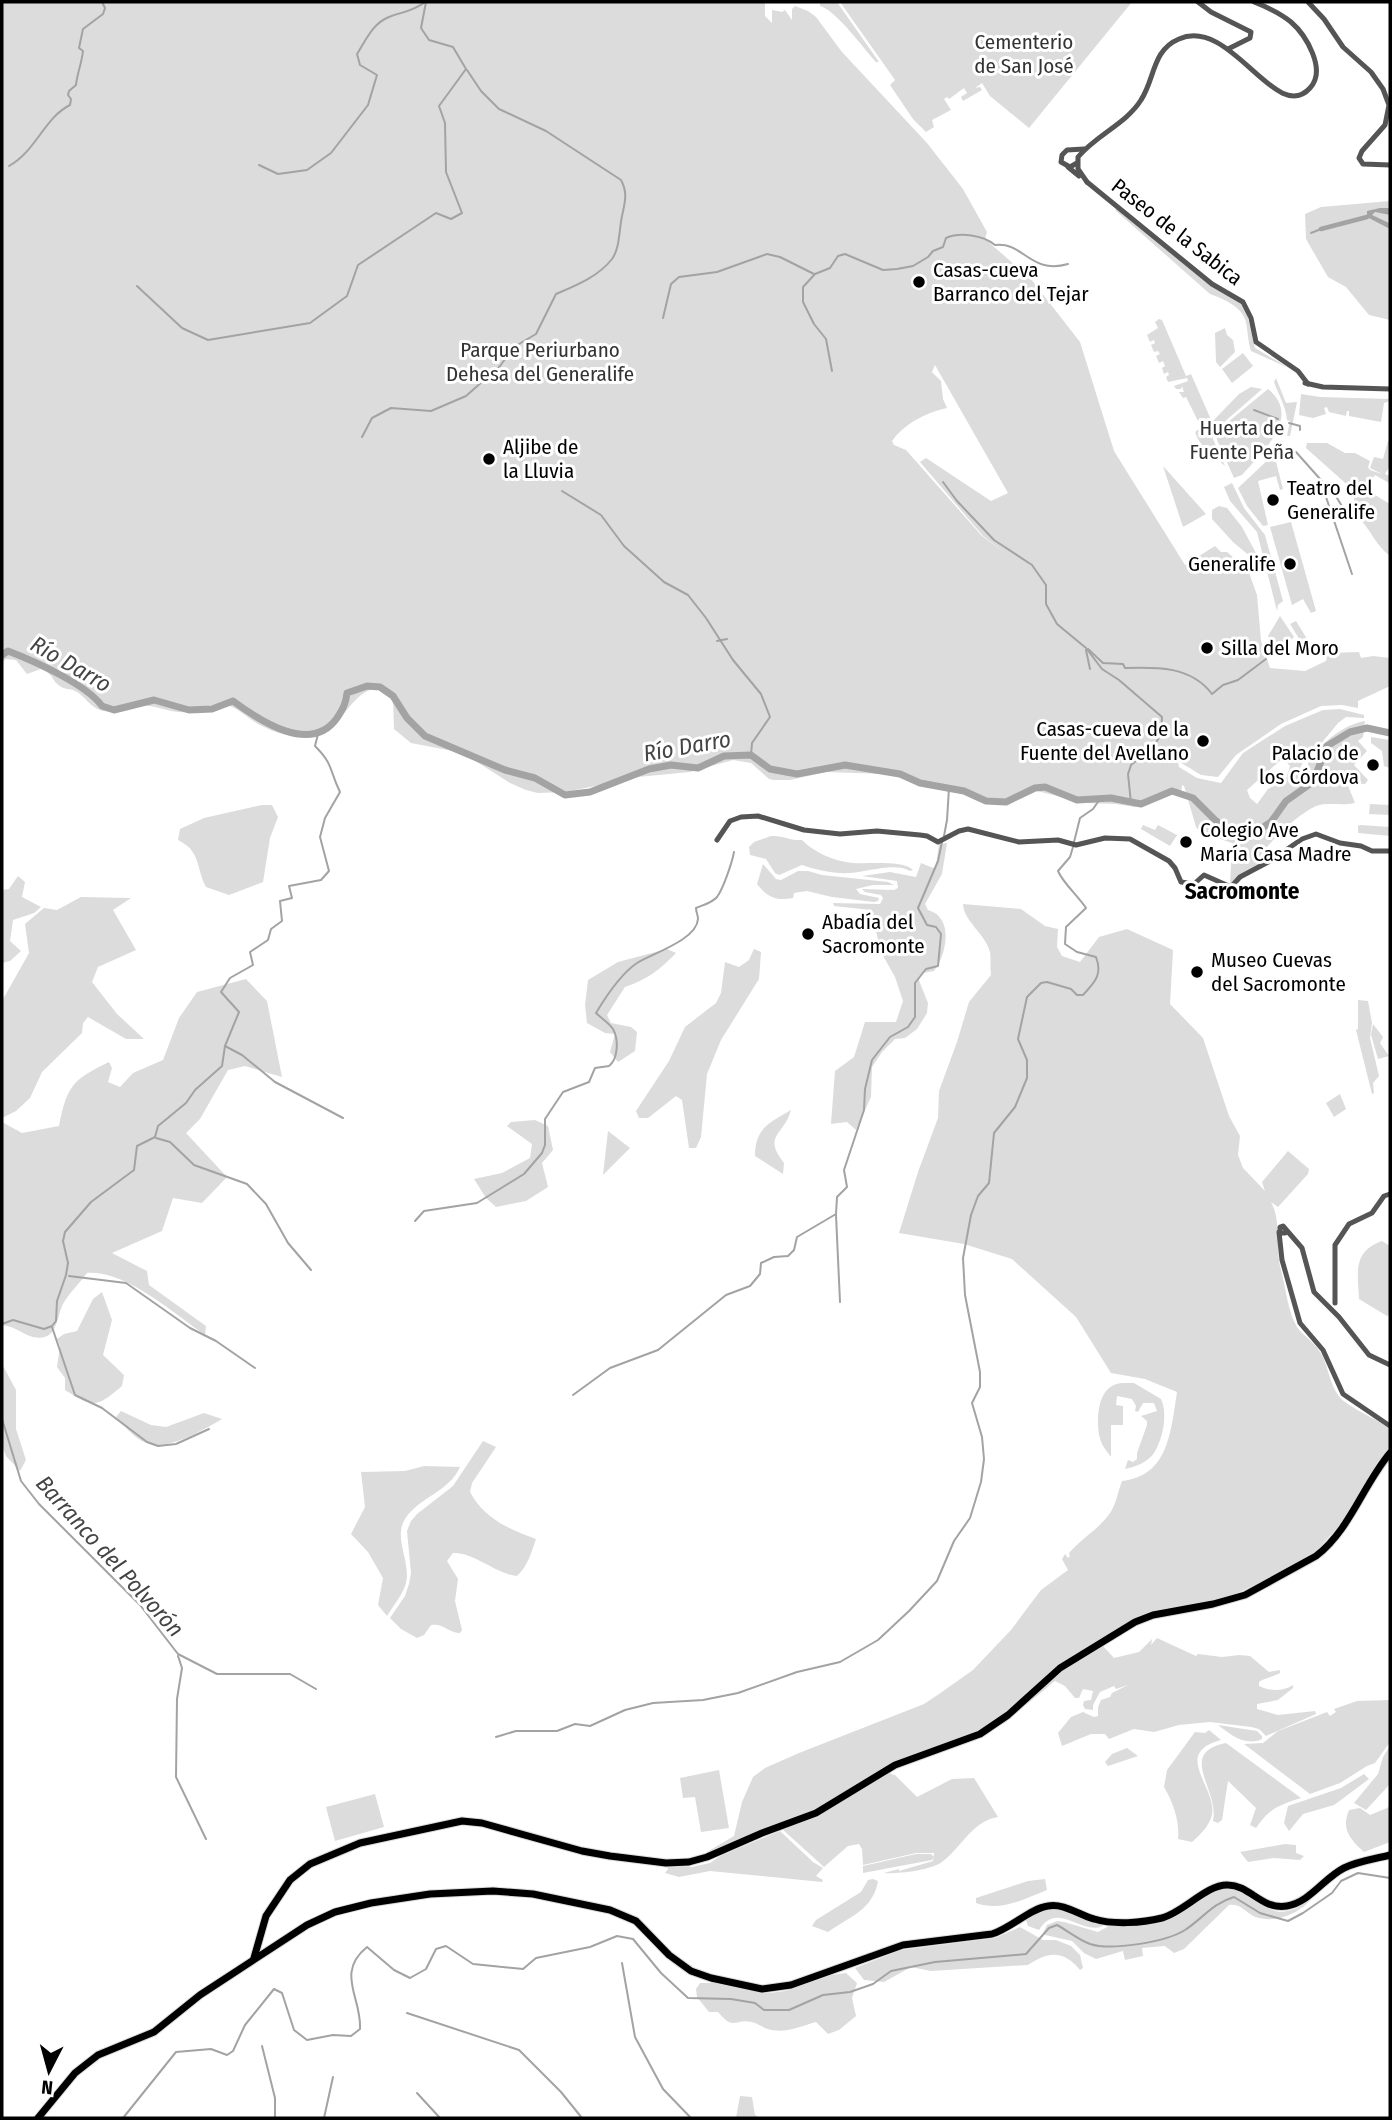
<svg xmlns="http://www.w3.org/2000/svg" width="1392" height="2120" viewBox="0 0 1392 2120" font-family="'Fira Sans Condensed',sans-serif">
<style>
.green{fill:#dcdcdc;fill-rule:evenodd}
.water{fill:#a3a3a3}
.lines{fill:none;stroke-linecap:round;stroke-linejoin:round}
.stream{stroke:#a3a3a3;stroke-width:2}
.canal{stroke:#a3a3a3;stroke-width:4.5}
.river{stroke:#a3a3a3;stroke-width:7}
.major-casing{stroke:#dbdbdb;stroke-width:9}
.minor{stroke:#555;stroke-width:5}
.major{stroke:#000;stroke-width:7}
.poi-dot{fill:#000;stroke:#fff;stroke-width:2.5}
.labels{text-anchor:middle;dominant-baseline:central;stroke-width:6;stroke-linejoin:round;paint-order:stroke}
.park-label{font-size:21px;fill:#333;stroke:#fff}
.street-label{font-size:21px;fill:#000;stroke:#fff}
.poi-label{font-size:21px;fill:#000;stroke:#fff;text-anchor:start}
.water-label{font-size:23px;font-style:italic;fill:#444;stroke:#fff}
.neighbourhood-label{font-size:23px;font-weight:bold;fill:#000;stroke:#fff}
</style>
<rect width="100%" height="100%" fill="#fff"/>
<!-- green -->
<g class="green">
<path d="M2,2h763v14l7,7v-13l10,2 3,-2 7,10v-11l3,-3 13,5 8,6 26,35 85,91 36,46 24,43 -2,7 46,40 49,63 34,109 71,114 30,-19 6,6h6l21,18 9,25 4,46 9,27 35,3 21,-10 2,-8 31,-1 2,6 12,-2 17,2v28l-32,15v7l-16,-3 -21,1 -40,18 -45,31 -18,22 -17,-2 -23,-14 1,6 18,11 24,5 22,-30 42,-27 38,-16 17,-1 24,6v3l-18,-1 -8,6 -32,39 -2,-2 -6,12 5,2c9,-24 37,-49 62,-53l-2,16 -5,4 9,10 -13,14 14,15 -3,4 -18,-1 8,20c-12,3 -28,-1 -39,3 -18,8 -45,34 -56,50l1,8 -31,21 2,-42 -32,-11 -4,-5 -12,-41 -2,-1 -1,9 -15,1 -31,12 -19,-3 -31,-1 -52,-13 -27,11 -8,1 -113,-28 -59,-2 -36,8h-16l-5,-1 -18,-16 -18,-3 -43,12 -52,5 -72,15 -28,1 -12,-3 -16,-7 -47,-30 -52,-10 -17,-14 -1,-30 -6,-10c-35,-8 -43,42 -73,47 -17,3 -37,-2 -52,-10 -14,-6 -26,-22 -42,-22 -10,0 -20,7 -31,8 -18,2 -34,-8 -52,-7 -13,0 -25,10 -37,5 -10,-3 -16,-15 -25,-19 -5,-3 -11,-1 -15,-5 -9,-6 -6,-12 -19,-17l-14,5 -11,-14 -10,-1 -4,3zM935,365l73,128 -17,8 -65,-43 -6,4 63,74 22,17 -23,-17 -76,-86 -12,-5 -2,-4c13,-18 33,-28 55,-33l-4,-9 -2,-18 -9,-9zM1283,758l7,8 -4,13 -18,10 -11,15 -7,-6 -3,-8z"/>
<path d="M820,2h17l42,60h-3c-13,-14 -39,-51 -56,-56z"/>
<polygon points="840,2 1132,2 1029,128 990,96 982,83 975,88 980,87 982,90 963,101 961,97 967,93 964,88 949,99 947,97 944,99 951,110 932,120 934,127 926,132 913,119 890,85 895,80"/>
<polygon points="1390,201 1390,320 1369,315 1346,287 1328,277 1306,239 1305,214 1321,207"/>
<path d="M1117,208l124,95 5,7 9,38 34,20 -38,-17c-3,-9 -3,-19 -5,-29 -4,-16 -23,-23 -36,-28l-95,-84z"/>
<path d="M1159,319l3,1 24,56 5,-2 21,48 27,-28 12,-7 11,2 -48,42 -1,8 12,27c-12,-11 -25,-18 -30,-34l6,-5 -15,-30 -3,1 -4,-6h5l-2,-6 -1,3h-5l-2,-3 14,-5 -1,-3 -19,4 -2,-5 3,-2 -1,-3 -4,2 -2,-6 3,-2 -2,-5 -4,2 -3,-7 4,-2 -2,-3 -4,1 -3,-7 4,-2 -1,-3 -4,2 -3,-7 11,-7 -3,-6z"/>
<polygon points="1225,328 1227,335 1233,340 1235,352 1220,367 1216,362 1215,333"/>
<polygon points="1243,353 1253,366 1232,383 1222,369"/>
<path d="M1276,378l10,25 11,-1 -7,34h-3l3,-15 -3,-1c-1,-14 -9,-26 -13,-38z"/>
<path d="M1268,389c35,28 -7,64 -26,86l-8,3 -17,-38 -1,-8z"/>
<polygon points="1301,394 1320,397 1390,399 1390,401 1384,403 1381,422 1349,416 1349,411 1347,411 1346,416 1329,412 1327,407 1324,408 1326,414 1313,418 1299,415"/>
<path d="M1388,441h2v25l-5,8 5,2 -1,7 -14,-8 -10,14 25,15v52c-16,-13 -18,-25 -32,-39l1,-6 -3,-2 -4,-20 -46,-41 1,-5h20l18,10h10l15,8 -2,6 2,3 12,4 -12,-6 4,-11 9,2z"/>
<polygon points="1274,454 1283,489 1280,490 1276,476 1258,481 1268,525 1263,526 1247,506 1238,488"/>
<polygon points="1163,466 1206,514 1183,527"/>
<polygon points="1232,483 1244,508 1265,535 1283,601 1278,605 1277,611 1257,532 1230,501 1224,487"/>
<polygon points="1219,506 1227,508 1242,527 1264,568 1233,542 1212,519 1212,510"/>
<polygon points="1291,522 1316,611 1311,613 1303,599 1292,605 1270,527"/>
<polygon points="1280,616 1294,637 1285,645 1290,653 1273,648 1268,636"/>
<polygon points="1296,621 1312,647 1306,650 1290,624"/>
<polygon points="1371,737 1390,740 1390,768 1384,766 1382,751 1371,743"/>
<polygon points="1370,804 1390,805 1390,815 1369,814"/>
<path d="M262,805h10l6,12 -8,21 -7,44 -34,13 -23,-8c-10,-19 -5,-36 -28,-47l2,-11 24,-11z"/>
<polygon points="1143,825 1155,830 1158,825 1177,835 1170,846 1141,829"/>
<polygon points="1360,825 1390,827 1390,836 1358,833 1358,826"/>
<path d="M771,836c12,-1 19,5 31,4 13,13 32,21 51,23 14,1 51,-3 60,7l-3,1c-16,-9 -42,1 -60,2 -16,1 -33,-3 -48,-8l-23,10 -4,-2 -9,-14 -16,-4 -1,-8 5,-5z"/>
<path d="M947,843l-5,31 -17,30 3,6c26,7 19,44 6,61l-12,2 -4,5 10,25 -1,10 -10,16 -12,9 -10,1 -13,13 -10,15 -1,30 -15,33 -9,-8 -16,2 4,-53 19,-14 11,-35h31l7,-21 -8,-24 -14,-25 -10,-42 -37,-4 -1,-3 47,1 3,-6 -2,-3 -16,-3 -3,-3 32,1 4,-2 -1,-7 -35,-5 28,-4 26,5 5,-14 12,5 3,-2 3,-22z"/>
<path d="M763,864l13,15 5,1 17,-9h10l14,4 66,7 6,3h-21l-17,4 4,5 19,4 -1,3 -4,1 -42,-5 -25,-6 -13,2 -1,5c-17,3 -25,0 -36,-14z"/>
<polygon points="18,876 25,882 22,897 41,907 34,913 13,920 10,941 21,951 10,961 2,963 2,890 9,889"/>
<polygon points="81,897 131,898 113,910 136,950 98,967 92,982 117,1014 144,1039 126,1039 88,1017 83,1023 82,1033 42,1072 30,1098 16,1111 2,1118 2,1001 29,953 25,924 44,908 57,910"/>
<path d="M963,904l58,5 24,17 13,3 -1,18 5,9 18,6 19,-25 28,-8 46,21 -3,54 33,34 26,78 11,20 -2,19 5,13 22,23 -3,-9 26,-31 21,18 -1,5 -30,33 -7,-5c11,20 4,46 10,68 5,18 7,46 19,61 8,8 16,13 22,24 7,14 9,37 23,47 14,11 32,16 45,28v19l-17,21 -28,49 -27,30 -13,9 -50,27 -27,12 -74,15 -87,50 -70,60 -31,17 -56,17 -91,53 -122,49 37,-22 8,-34 11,-25 12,-9 34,-15 125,-49 15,-10 34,-24 38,-40 30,-40 27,-20 -6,-11 3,-5 3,4 2,-2 -1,-3c13,-15 30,-24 41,-40 6,-8 8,-22 12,-32 47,-5 49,-51 55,-89l-32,-13 -34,-6 -35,-56 -64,-58 -48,-15 -65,-11 19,-61 20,-54 1,-27 18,-49 12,-40 22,-27c-1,-8 0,-16 -1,-23 -5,-19 -26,-30 -27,-48z"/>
<path d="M667,949l9,4c-15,16 -30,27 -51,34l-18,28 4,8 20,4 6,5 -2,19 -17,11 -8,-10 5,-18 -10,-1 -18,-10 -2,-18 3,-25 30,-18z"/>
<polygon points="754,949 761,952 759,979 721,1040 707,1074 701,1137 696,1148 689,1148 682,1100 676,1096 648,1118 639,1118 636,1111 669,1061 685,1027 716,1003 721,993 725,962 739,967 749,960"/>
<path d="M246,979l21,22 15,76 -37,-11 -17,4 -28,49 -14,14 41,44 -25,26 -29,-5 -11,33 -50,22 35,18 2,14 57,41 -1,9c-31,-21 -79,-65 -118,-62 -7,10 -18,20 -24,31 -7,14 -5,38 -30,33 -11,-3 -16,-10 -31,-12v-203l20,11 37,-7c8,-40 13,-46 50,-64l3,6 -4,14 12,5 13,-14 30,-13 16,-42 18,-26z"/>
<polygon points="1358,1000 1368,1001 1372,1023 1370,1038 1379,1076 1373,1083 1374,1093 1372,1094 1356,1030 1358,1029"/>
<polygon points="1373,1024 1383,1037 1380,1043 1389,1056 1378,1059 1371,1035"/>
<polygon points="1340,1094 1346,1109 1334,1117 1326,1103"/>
<path d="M791,1110c-7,26 -29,25 -7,53l-1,11 -28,-18c0,-28 14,-33 36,-46z"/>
<polygon points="535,1120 548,1126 553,1150 542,1163 548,1187 526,1201 496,1207 486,1198 474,1179 502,1173 530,1158 532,1144 507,1126 511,1122"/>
<polygon points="608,1131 630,1148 603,1175"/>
<path d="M1382,1241l8,5v67l-3,3 -28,-17c-1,-26 -7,-47 23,-58z"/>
<path d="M102,1292l10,28 -9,35 21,20 -2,11c-26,22 -28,22 -57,4v-12l-8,-11 3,-21 -3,-7 7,-5 13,-3 16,-32z"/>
<polygon points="2,1364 16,1390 16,1429 26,1460 20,1471 6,1456 2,1445"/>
<path d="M1134,1383l27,16c7,15 2,40 -7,54 -6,9 -19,14 -29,16l3,-9 5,2 4,-3v-6l10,-28v-4l-6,-5 16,-5 -3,-8h-11l-5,9 -3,-1 1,-5 -4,-7 -15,-3 -1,9 7,1v19h-12v32c-4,-6 -10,-12 -11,-19 -4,-15 -3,-44 12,-52 6,-4 14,-3 22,-3z"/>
<path d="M121,1411l30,14 15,2 38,-14 18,6c-17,10 -46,27 -66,26 -16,0 -30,-17 -40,-28z"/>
<path d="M483,1441l13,6 -24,36 -2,9c14,26 38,37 66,47 -5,14 -8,27 -19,37 -21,-2 -43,-24 -64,-23l-6,8 11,18 -3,22 7,29 -2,3c-11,0 -17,-10 -29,-8l-7,10 -7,3 -16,-9 -11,-11 15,-22 4,-12 2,-11 -4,-42 4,-10 6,-7 36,-28z"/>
<path d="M424,1466l36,1c-11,25 -41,30 -55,52 -12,19 6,42 1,64 -3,11 -13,23 -19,33l-9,-11 5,-27 -15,-26 -17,-18 14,-27 -4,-35 44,-1z"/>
<path d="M1157,1638l39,18 2,-2 24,3 17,-2 11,1 19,16 11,-2v3c-7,4 -16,5 -21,9v4c10,5 24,6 34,-1v3l-15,12 -21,4v5l21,6 37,-4 1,3 -50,22 -7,-7 -8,-2 -41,-5 -31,3 -25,7 -20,-3 -25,10 -4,-5h-14l-29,12 -4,-13 13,-16 12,-5 11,5 4,-1v-9l3,-7 9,-3 2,-4 16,-8 -12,4 -2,-3 -14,6 -7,13v5l-8,-1 -2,-4 1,-4 7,-1 2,-9 -10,-2 -4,9h-4l-10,-12 -10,-5 -52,43 47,-46 50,-31 3,-1 11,12 25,-6 13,-13 -1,6z"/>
<polygon points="1390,1700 1390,1742 1375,1763 1367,1766 1340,1783 1310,1794 1244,1744 1263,1743 1278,1731 1327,1712 1330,1716 1336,1712 1334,1709 1357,1701"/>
<path d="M1218,1725l39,6 5,5v3c-17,8 -32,-5 -44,-14z"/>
<path d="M1209,1730l12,10c-50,14 -4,46 -9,75 -3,11 -11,19 -20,27l-14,-3c2,-17 -5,-37 -14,-52l3,-17 28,-38 10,1z"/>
<path d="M1226,1743l75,55c-21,7 -32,10 -45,30l-6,-3 6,-17 -28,-27 -6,39 -4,3 -5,-2c7,-31 -37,-68 13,-78z"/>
<polygon points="1390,1746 1390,1784 1366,1810 1354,1803 1378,1774 1383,1757"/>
<polygon points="1127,1748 1138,1756 1108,1766 1105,1762 1112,1754"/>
<polygon points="719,1770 729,1828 701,1832 695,1797 683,1798 680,1778"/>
<path d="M890,1770l1,4 4,1 22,22 35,-18 22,-1 24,39c-26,4 -37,31 -56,45 -13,9 -46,12 -58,11l15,-4v2l34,-10 1,-8h-18l-53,12 -1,-16 -3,-5 -11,2 -24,21 -43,-39z"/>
<polygon points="1364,1774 1369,1779 1334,1805 1303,1814 1289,1831 1284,1823 1288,1806 1341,1788"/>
<polygon points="375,1794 384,1827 335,1841 326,1807"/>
<path d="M1390,1805v37l-26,10c-14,-13 -23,-23 -15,-42l11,-2 10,7 17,-7z"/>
<polygon points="780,1831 813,1862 823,1868 816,1876 823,1880 822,1882 710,1871 679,1877 665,1873 668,1869 667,1865 692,1867 710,1863 722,1855"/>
<polygon points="1285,1844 1296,1845 1296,1853 1304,1856 1300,1860 1274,1858 1248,1862 1240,1852"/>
<polygon points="916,1854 931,1854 934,1857 932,1860 863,1873 863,1866"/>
<path d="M873,1879l5,2c-5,29 -29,36 -50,51l-16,-6 4,-6 45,-28 7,-12z"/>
<path d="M1045,1879l2,11c-23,9 -46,22 -71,13v-5l52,-17z"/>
<path d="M1231,1888c37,15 44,41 84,7 -12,16 -35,28 -56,23 -12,-2 -16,-15 -30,-13l-45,44 -10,4 -9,-7 -23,2 1,8 -18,4 -2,-9 -27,8 -12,-6 -12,-12 -27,-6 -2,-2 4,-8 10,-4 7,1 34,10 11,-6 58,-5 44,-28 9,-4z"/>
<path d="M1049,1909l14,1 40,16c-22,10 -45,-26 -64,4l-11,-4 -2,-6 14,-10z"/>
<path d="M1020,1927l23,13h13l15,6 9,9 3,13 -3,2c-16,-20 -32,-19 -52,-5l-97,6 -20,-4 -27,15 -20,-2 -9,-12 46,-18 94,-12z"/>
<path d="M846,1973l11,10 -5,15 4,18 -17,14 -11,4 -12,-12c-14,4 -29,11 -44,8 -7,-1 -13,-6 -20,-8 -18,-4 -17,10 -34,-10h-9l-12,-15 -1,-8 4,-6h21l49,10 15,-2 47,-16z"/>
<polygon points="740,2096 752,2097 755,2115 760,2118 736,2118"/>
</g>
<!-- water -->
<polygon class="water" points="1380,208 1390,208 1390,215 1375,212 1372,215 1389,223 1390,229 1367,217 1367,211"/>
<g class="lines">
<!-- stream -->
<g class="stream">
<path d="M259,165l19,9 29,-4 24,-17 37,-48 9,-30 -17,-10 -3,-11c9,-14 16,-31 32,-37 13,-5 25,-6 36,-15"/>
<path d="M9,166c28,-16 35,-48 61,-61l1,-6 -3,-4 1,-4 7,-6c1,-11 6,-23 7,-34l-4,-3 4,-19 20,-15 2,-6 -3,-6"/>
<polyline points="1311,233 1321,229"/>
<polyline points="137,286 182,328 208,340 310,323 347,296 358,265 436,213 451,219 462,213 446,172 445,123 439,106 466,69 453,47 429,40 421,28 426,2"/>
<polyline points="663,318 671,284 679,277 717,272 767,254 780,257 814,274"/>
<path d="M832,371l-6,-32 -12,-15 -11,-22v-15l12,-13 15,-6 8,-12 7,-2 38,16 14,-1 16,-3 15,-9 5,-6 10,-4 3,-9c14,-6 37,-3 49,7 28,-4 35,30 73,19"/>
<polyline points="1254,410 1278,419"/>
<polyline points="1289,423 1300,426 1300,430"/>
<path d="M362,437l10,-19 19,-10 40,3 35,-15 34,-30 14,-19 22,-13 20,-40c19,-8 42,-17 56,-35 8,-11 7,-29 10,-43 3,-14 6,-23 -1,-36l-75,-49 -47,-22 -18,-18 -14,-21"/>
<polyline points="1296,452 1337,498 1348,516"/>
<polyline points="943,482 957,501 994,540 1032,565 1046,585 1046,604 1057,624 1086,648 1102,669 1119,680 1162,717 1161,734 1154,746 1131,765 1128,774 1131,803"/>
<polyline points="562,491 601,515 624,546 664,582 688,595 706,618 733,660 761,694 770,717 752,743 751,755"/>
<polyline points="1326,497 1352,574"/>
<polyline points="717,641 727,639"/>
<path d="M1088,649l15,14 20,1 2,4c32,-1 66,-2 87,26l11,-9 15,-5 28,-21"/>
<polyline points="1086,650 1090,669"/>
<polyline points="944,836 947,820 949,788"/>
<polyline points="1074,842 1080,818 1093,809 1100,799"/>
<polyline points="225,1046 242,1055 275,1082 343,1118"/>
<polyline points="156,1138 170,1142 194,1165 247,1184 266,1204 288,1243 311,1270"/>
<polyline points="836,1215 840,1302"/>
<path d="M415,1221l9,-10 53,-8 47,-29 18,-21 3,-8v-26l18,-27 26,-10 6,-14 14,-2c9,-7 10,-26 4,-37 -4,-6 -12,-11 -17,-16 9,-15 26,-40 41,-50 14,-9 60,-23 61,-44 0,-4 -2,-7 -2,-11 7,-3 16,-5 21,-11 6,-8 15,-34 17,-45"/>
<polyline points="69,1276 126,1283 190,1328 216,1341 255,1368"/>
<path d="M2,1324l11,-4 31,9 8,-3 4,-5 1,-20 9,-26 2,-12 -5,-22 2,-9 26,-30 43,-32 3,-24 18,-9 3,-11 28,-23 9,-13 27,-24 3,-20 14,-34 -18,-20 9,-14 23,-13 -3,-13 18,-12 3,-11 11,-8 -2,-20 12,-3 -3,-12 32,-6 8,-9 -9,-34 5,-19 15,-26c-11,-22 -6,-27 -25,-46l3,-12"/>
<polyline points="52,1327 75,1395 102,1408 147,1442 158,1446 176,1444 209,1429"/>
<polyline points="573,1395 610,1368 658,1350 726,1295 750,1286 760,1274 761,1263 774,1257 788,1256 794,1250 797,1237 836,1214 837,1197 847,1187 844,1170 864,1110 865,1089 872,1060 890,1037 908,1027 915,1017 915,983 926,969 938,966 941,934 936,927 927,925 918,908 938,861 942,842"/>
<polyline points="2,1419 21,1481 39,1504 140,1605 178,1654 217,1674 290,1674 316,1689"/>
<polyline points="178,1656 182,1668 177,1699 176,1777 206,1839"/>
<path d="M496,1737l20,-6h41l18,-7 15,2 35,-16 28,-7 50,-3 35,-7 59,-21 43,-10 38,-22 31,-29 28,-30 17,-40 16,-23 11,-36 3,-23 -2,-22 -10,-34 8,-16v-15l-15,-77 -2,-37 8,-43 7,-19 11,-13 5,-50 21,-26 12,-29v-18l-9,-21 9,-42 14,-14 6,-1 24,7 6,6h6c11,-12 20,-20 13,-38l-19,-5 -12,-8 1,-17 20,-19c-8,-12 -23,-25 -28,-37l12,-14 3,-10"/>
<polyline points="622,1963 635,2037 663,2089 691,2118"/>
<polyline points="407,2013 519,2050 561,2092 582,2118"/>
<polyline points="262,2046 275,2098 275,2118"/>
<polyline points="417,2093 440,2118"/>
<path d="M123,2118l53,-66 35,-3 16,6 6,-4 12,-26 29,-36 8,4 12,37 13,10 26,-5 18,1 9,-7c2,-31 -25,-56 7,-82l27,23 16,8 16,-9 10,-20 10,-3 27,18 50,5 13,-11 54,-11 27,-11 16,3 28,34 27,25 43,1 24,4 9,7h25l34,-15 27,-3 23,-8 18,-13 44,-9 91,-8 23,-26 8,-3c11,6 22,15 33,19 21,7 76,-2 95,-14 17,-11 28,-27 49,-33l26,16 28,8 15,-8 29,-20 9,-12 17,-8 32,5"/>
<polyline points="324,2118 333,2077"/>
</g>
<!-- canal -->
<polyline class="canal" points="1321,229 1367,217"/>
<!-- river -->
<path class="river" d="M2,655l6,-4c26,10 78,33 94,55l12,4 40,-10 35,10 23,-1 21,-8c27,20 78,54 104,17 6,-9 9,-15 10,-25l20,-7 13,1 13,9 14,22 18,18 80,34 30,8 30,17 25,-3 59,-23 22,-4 27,3 26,-12 27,-1 19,14 27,5 48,-9 55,9 20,9 44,8 22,10 20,1 29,-14 10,-1 32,13 34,-2 30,6 31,-13 21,7 22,22 17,13 21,1 18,-12 15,-21 27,-19 14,-36 23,-14 17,-4 23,5"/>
<defs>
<g id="major">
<path d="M254,1958l12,-42 24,-36 20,-16 50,-21 102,-22 20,2 100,28 28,5 56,7 23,-1 18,-5 55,-24 54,-20 79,-48 85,-31 28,-19 52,-47 75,-46 18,-7 60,-11 32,-9 71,-39c34,-26 47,-71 74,-103"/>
<path d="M38,2118l37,-45 23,-18 56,-23 46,-37 107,-70 28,-13 36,-9 59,-9 63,-3 40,3 77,16 26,11 33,34 22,16 20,7 51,11 29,-4 112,-40 89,-11c19,-6 39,-26 56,-28 16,-3 31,9 46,13 20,6 48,4 68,-1 22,-6 45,-34 66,-33 22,0 33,25 59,21 23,-4 37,-28 57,-38 14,-7 31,-9 46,-13"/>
</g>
</defs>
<!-- major casing -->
<use href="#major" class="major-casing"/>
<!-- minor -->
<g class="minor">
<polyline points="1198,2 1211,12 1251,32 1250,38 1228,49"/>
<polyline points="1308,2 1324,19 1343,47 1371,72 1383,89 1389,105 1385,125 1362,151 1359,158 1363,164 1390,165"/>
<polyline points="1077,163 1070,167 1061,162 1062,155 1067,150 1084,149"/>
<polyline points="1068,167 1079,176"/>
<path d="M1087,182l-9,-13v-12c18,-22 48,-33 63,-57 14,-21 11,-50 38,-61 52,-23 97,87 131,49 17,-18 -4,-53 -19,-66 -11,-9 -24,-15 -37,-20"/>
<polyline points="1087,182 1212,284 1243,302 1251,318 1256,342 1298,371 1308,384"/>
<polyline points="1305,383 1323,387 1390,389"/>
<polyline points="717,840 730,821 741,817 758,816 804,830 840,834 877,831 920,835 927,836 938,842 959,831 968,829 1019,842 1058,840 1076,845 1105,838 1130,839 1169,861 1175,868 1181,882 1194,884 1204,875 1231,887 1240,877 1270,861 1302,839 1316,834 1340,843 1361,846 1372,851 1390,851"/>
<polyline points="1279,1232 1282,1260 1300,1323 1323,1350 1343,1394 1390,1426"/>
<polyline points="1285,1233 1280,1233 1280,1227 1283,1226 1302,1248 1314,1292 1339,1317 1369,1355 1390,1365"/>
<polyline points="1335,1303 1335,1245 1349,1224 1372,1213 1384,1196 1390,1194"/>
</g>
<!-- major -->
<use href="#major" class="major"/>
</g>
<!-- markers -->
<g class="poi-dot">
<circle cx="919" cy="282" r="7"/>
<circle cx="489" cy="459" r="7"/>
<circle cx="1273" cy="500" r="7"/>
<circle cx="1290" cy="564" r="7"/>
<circle cx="1207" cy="648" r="7"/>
<circle cx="1203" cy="741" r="7"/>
<circle cx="1373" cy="765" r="7"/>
<circle cx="1186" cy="842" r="7"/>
<circle cx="808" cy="934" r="7"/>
<circle cx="1197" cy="972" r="7"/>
</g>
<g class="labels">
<!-- park labels -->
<g class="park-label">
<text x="1024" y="42">Cementerio<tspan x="1024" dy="24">de San José</tspan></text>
<text x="540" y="350">Parque Periurbano<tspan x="540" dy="24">Dehesa del Generalife</tspan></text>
<text x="1242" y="428">Huerta de<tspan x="1242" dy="24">Fuente Peña</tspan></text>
</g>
<!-- street labels -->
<g class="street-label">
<text transform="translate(1177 232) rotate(38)">Paseo de la Sabica</text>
</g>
<!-- poi labels -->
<g class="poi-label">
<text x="933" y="270">Casas-cueva<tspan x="933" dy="24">Barranco del Tejar</tspan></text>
<text x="503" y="447">Aljibe de<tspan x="503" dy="24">la Lluvia</tspan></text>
<text x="1287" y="488">Teatro del<tspan x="1287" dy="24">Generalife</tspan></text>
<text x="1276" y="564" text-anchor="end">Generalife</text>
<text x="1221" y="648">Silla del Moro</text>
<text x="1189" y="729" text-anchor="end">Casas-cueva de la<tspan x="1189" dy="24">Fuente del Avellano</tspan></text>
<text x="1359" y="753" text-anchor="end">Palacio de<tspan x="1359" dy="24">los Córdova</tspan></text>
<text x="1200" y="830">Colegio Ave<tspan x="1200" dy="24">María Casa Madre</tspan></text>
<text x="822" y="922">Abadía del<tspan x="822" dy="24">Sacromonte</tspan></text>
<text x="1211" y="960">Museo Cuevas<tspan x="1211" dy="24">del Sacromonte</tspan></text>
</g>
<!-- water labels -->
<g class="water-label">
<text transform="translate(71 664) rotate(30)">Río Darro</text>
<text transform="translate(687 746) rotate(-10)">Río Darro</text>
<text transform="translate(110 1556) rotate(48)">Barranco del Polvorón</text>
</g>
<!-- neighbourhood labels -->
<g class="neighbourhood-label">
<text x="1242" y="891">Sacromonte</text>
</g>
</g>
<!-- border -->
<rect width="1392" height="2120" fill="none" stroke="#000000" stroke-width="7"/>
<!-- north arrow -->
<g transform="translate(49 2071) rotate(186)" stroke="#ffffff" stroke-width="5" paint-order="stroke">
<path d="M0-5L12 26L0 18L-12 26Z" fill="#000000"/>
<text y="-10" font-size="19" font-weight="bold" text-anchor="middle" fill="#000000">N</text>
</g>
</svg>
